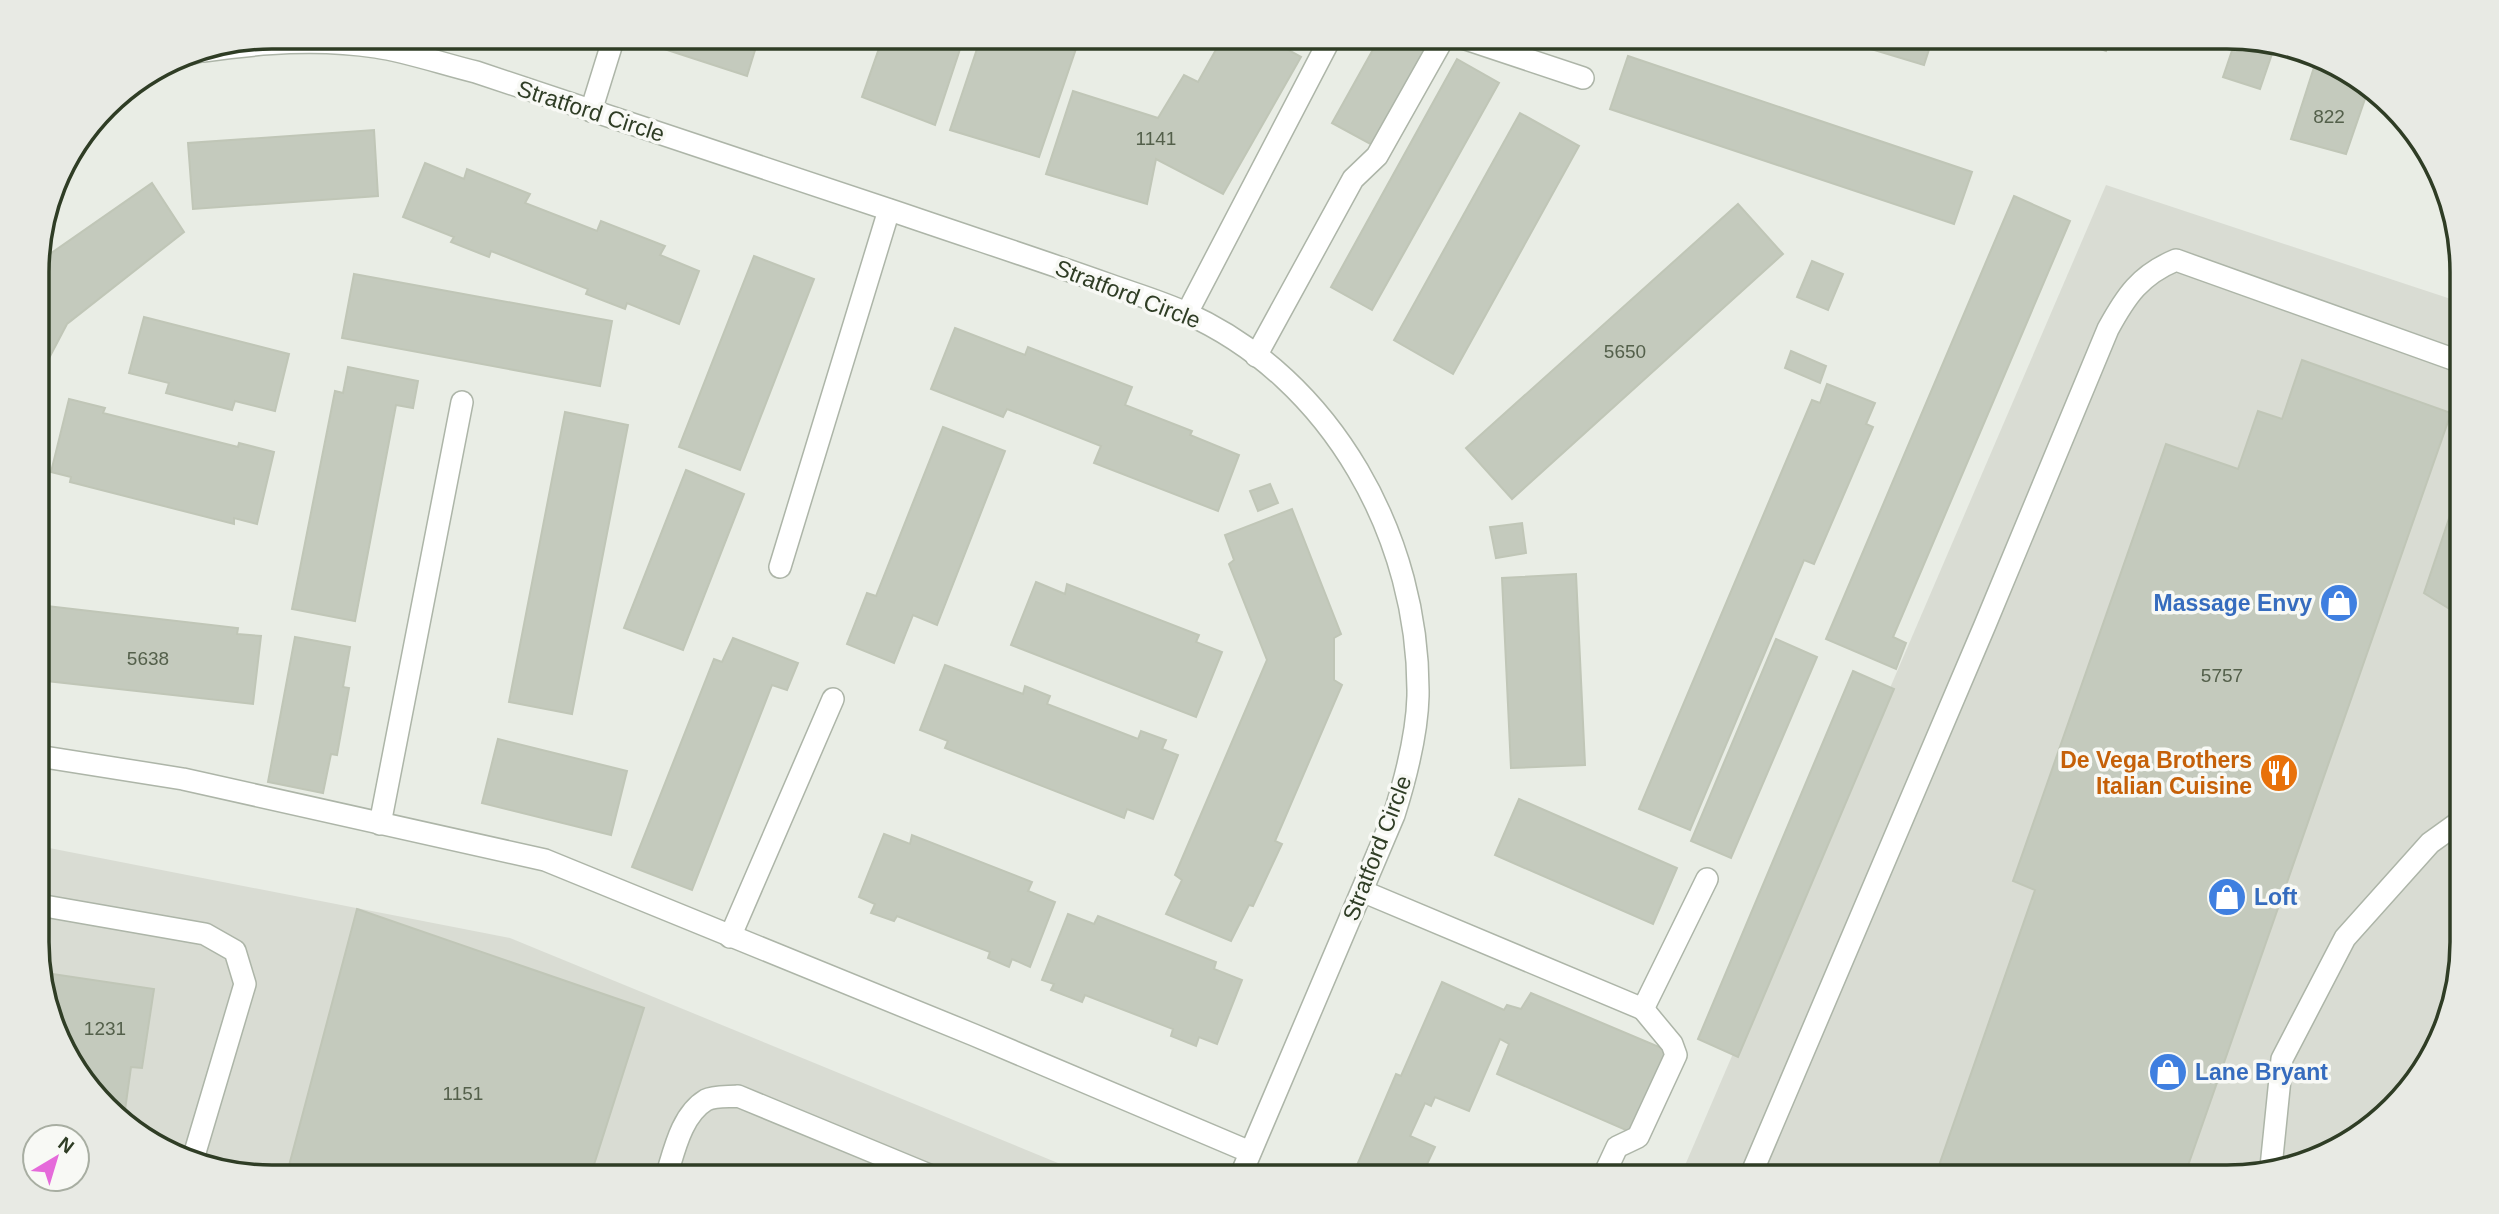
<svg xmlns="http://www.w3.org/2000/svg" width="2499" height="1214" viewBox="0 0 2499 1214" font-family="Arial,sans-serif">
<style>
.built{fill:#d9dcd3}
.building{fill:#c4cabd;stroke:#c0c6b7;stroke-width:2}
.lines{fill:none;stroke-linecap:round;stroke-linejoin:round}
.minor-casing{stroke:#adb5a8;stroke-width:24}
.minor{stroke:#fff;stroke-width:21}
.labels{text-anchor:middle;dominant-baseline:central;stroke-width:7;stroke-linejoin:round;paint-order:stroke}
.number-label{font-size:19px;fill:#54604b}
.street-label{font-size:23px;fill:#2f3d25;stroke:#f8f9f5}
.shop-label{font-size:23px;font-weight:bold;fill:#366cbe;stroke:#f8f9f5;text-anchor:start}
.food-label{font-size:23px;font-weight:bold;fill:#c56008;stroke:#f8f9f5;text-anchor:end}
.rim{fill:none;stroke:#2f3d25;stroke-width:3.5}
</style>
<rect width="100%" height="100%" fill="#e9ede5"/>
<!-- built -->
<g class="built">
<polygon points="2106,185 2460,302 2462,942 2438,1046 2358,1137 2242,1177 1680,1177"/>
<polygon points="39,846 510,938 1092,1177 272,1177 168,1153 85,1085 39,973"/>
</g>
<!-- building -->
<g class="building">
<polygon points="648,37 759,37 747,76 646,43"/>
<polygon points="883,37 964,37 935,125 862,97"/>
<polygon points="981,37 1080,37 1039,157 950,130"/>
<polygon points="1223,37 1279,37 1276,43 1301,57 1223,194 1156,159 1147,204 1046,174 1073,91 1158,118 1184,75 1198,82"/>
<polygon points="1380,37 1435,37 1374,146 1332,123"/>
<polygon points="1861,37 1933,37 1924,65 1858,45"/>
<polygon points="2066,37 2111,37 2106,51"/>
<polygon points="2236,39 2274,48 2260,89 2223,77"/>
<polygon points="1628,56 1972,172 1954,224 1610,109"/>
<polygon points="2317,58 2331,61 2367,93 2346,154 2291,139"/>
<polygon points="1457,59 1499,83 1372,310 1331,287"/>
<polygon points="1520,113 1579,146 1453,374 1394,340"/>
<polygon points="374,130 378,196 193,209 188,143"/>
<polygon points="425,163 464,179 467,169 530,194 525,203 597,231 601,221 665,246 660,255 699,271 679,324 627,303 625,309 586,294 588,289 491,251 489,257 451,242 454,237 403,217"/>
<polygon points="152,183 184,232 67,324 38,379 37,263"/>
<polygon points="2014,196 2070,221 1893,637 1906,643 1896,669 1826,639"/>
<polygon points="1738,204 1783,254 1512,499 1466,448"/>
<polygon points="754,256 814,279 740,470 679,447"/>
<polygon points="1812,261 1843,274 1828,310 1797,297"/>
<polygon points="354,274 612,321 600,386 342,338"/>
<polygon points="144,317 289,354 275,411 235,401 232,410 166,393 169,383 129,373"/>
<polygon points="955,328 1025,355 1028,347 1132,387 1125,405 1192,431 1190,435 1239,455 1218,511 1094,463 1101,446 1007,409 1003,417 931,389"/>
<polygon points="1791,351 1826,366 1820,383 1785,368"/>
<polygon points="2302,360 2451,413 2184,1177 1935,1177 2035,890 2013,881 2166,444 2238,469 2258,411 2282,419"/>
<polygon points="348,367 418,381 413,408 396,405 355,621 292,609 335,391 343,393"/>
<polygon points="1827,384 1875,403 1866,424 1873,427 1814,564 1804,560 1690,830 1639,809 1812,400 1820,403"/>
<polygon points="69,399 105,408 103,413 238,447 239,443 274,452 257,524 234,518 234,524 70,482 71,477 51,472"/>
<polygon points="565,412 628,425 572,714 509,702"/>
<polygon points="943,427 1005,451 937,625 913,615 894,663 847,644 867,593 876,596"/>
<polygon points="686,470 744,494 683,650 624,628"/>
<polygon points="2461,483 2461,616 2424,593"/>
<polygon points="1270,484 1278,503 1258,511 1250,491"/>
<polygon points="1292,509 1341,634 1334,638 1334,680 1342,685 1275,841 1282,844 1253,906 1249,905 1231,941 1166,914 1182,880 1175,875 1267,660 1229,564 1234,560 1225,535"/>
<polygon points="1522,523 1526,553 1496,558 1490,527"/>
<polygon points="1576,574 1585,765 1511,768 1502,578"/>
<polygon points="1036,582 1065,594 1067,584 1199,635 1196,642 1222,652 1196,717 1011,645"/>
<polygon points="38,605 238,628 237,634 261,636 253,704 38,680"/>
<polygon points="295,637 350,647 343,687 349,688 337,755 331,754 323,793 268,782"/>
<polygon points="733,638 798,663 787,690 772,685 692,890 632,867 714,659 722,662"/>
<polygon points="1776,639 1817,657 1731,858 1691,841"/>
<polygon points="945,665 1023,694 1025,686 1050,696 1047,704 1138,739 1141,731 1166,740 1162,749 1178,755 1153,819 1127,809 1124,818 945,748 948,741 920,730"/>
<polygon points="1853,671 1894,689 1738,1057 1698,1039"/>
<polygon points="498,739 627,771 611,835 482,803"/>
<polygon points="1519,799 1677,868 1653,924 1495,855"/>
<polygon points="884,834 910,844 912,835 1032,882 1028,891 1055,902 1030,967 1012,959 1009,967 988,958 990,952 897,916 894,921 871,913 875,904 859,897"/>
<polygon points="357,909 644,1008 590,1177 286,1177"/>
<polygon points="1068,914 1094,924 1098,916 1216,962 1214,969 1242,980 1217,1044 1199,1037 1196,1046 1171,1036 1173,1029 1085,995 1082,1002 1051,990 1054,984 1042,980"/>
<polygon points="39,972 154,989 142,1068 131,1067 124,1117 85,1085"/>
<polygon points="1442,982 1504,1010 1507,1005 1521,1009 1531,993 1671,1052 1635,1134 1497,1074 1509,1044 1500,1039 1469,1111 1435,1097 1431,1106 1425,1103 1410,1136 1435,1147 1421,1177 1352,1177 1396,1074 1401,1076"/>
<polygon points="1649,1167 1670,1177 1645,1177"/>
</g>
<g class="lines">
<defs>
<g id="minor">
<polyline points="1460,37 1583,78"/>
<path d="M203,51c58,-8 114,-13 173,-4 33,5 67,17 100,25 141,47 282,94 423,141 70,24 141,47 211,72 25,9 52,17 76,28 147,66 234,226 232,383 -1,40 -12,81 -24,119l-154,362"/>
<polyline points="178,57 201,51"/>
<polyline points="591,111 614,37"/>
<polyline points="1187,313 1331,37"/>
<polyline points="1256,356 1353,179 1377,156 1444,37"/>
<polyline points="780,567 889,210"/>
<polyline points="38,756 183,779 545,860 974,1035 1250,1152"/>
<polyline points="380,824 462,402"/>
<polyline points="1362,891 1643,1009 1707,879"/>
<polyline points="39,905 205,934 235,951 245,984 193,1159"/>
<polyline points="730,937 833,699"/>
<polyline points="2271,1167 2282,1059 2345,938 2430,843 2462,820"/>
<path d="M666,1177c8,-25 15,-62 40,-77 8,-4 23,-3 32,-4l196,81"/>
<polyline points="1603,1177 1617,1147 1638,1137 1676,1055 1672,1044 1643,1009"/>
<path d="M1750,1177l235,-552 123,-296c18,-33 32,-54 68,-69l285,102"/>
</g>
</defs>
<!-- minor casing -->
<use href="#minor" class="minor-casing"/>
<!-- minor -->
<use href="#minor" class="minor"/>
</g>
<!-- icons -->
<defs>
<symbol id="shop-disc" viewBox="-11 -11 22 22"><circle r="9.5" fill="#3f7fe0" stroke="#f8f9f5"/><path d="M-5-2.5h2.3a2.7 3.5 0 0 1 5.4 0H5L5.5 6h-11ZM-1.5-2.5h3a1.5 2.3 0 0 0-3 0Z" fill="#fff"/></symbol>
<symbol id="restaurant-disc" viewBox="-11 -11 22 22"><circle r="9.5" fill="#e8710a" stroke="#f8f9f5"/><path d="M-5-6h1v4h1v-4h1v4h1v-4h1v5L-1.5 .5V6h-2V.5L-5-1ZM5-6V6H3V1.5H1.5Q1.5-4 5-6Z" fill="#fff"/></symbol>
</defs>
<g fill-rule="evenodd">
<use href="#shop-disc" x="2317" y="581" width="44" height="44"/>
<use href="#restaurant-disc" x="2257" y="751" width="44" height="44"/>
<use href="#shop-disc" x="2205" y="875" width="44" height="44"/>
<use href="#shop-disc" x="2146" y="1050" width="44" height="44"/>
</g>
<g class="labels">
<!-- number labels -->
<g class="number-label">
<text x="2329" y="116">822</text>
<text x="1156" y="138">1141</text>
<text x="1625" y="351">5650</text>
<text x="148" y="658">5638</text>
<text x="2222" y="675">5757</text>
<text x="105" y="1028">1231</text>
<text x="463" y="1093">1151</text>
</g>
<!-- street labels -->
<g class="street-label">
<text transform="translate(591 111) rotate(18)">Stratford Circle</text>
<text transform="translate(1128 294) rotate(21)">Stratford Circle</text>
<text transform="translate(1377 848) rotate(-69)">Stratford Circle</text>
</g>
<!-- shop labels -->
<g class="shop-label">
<text x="2312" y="603" text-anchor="end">Massage Envy</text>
<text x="2254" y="897">Loft</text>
<text x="2195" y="1072">Lane Bryant</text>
</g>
<!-- food labels -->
<g class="food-label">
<text x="2252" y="760">De Vega Brothers<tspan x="2252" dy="26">Italian Cuisine</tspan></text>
</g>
</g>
<!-- crop -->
<path d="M0 0H2499V1214H0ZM272 49H2227A223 223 0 0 1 2450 272V942A223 223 0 0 1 2227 1165H272A223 223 0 0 1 49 942V272A223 223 0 0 1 272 49Z" fill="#e8eae4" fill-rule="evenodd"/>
<path class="rim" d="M272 49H2227A223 223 0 0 1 2450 272V942A223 223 0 0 1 2227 1165H272A223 223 0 0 1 49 942V272A223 223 0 0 1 272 49Z"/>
<!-- north arrow -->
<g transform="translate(56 1158) rotate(38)"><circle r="33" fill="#f8f9f5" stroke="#a8aea2" stroke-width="2"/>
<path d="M0-5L12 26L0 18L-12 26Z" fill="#e56ada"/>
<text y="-10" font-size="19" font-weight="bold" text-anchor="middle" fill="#2f3d25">N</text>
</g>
</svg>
